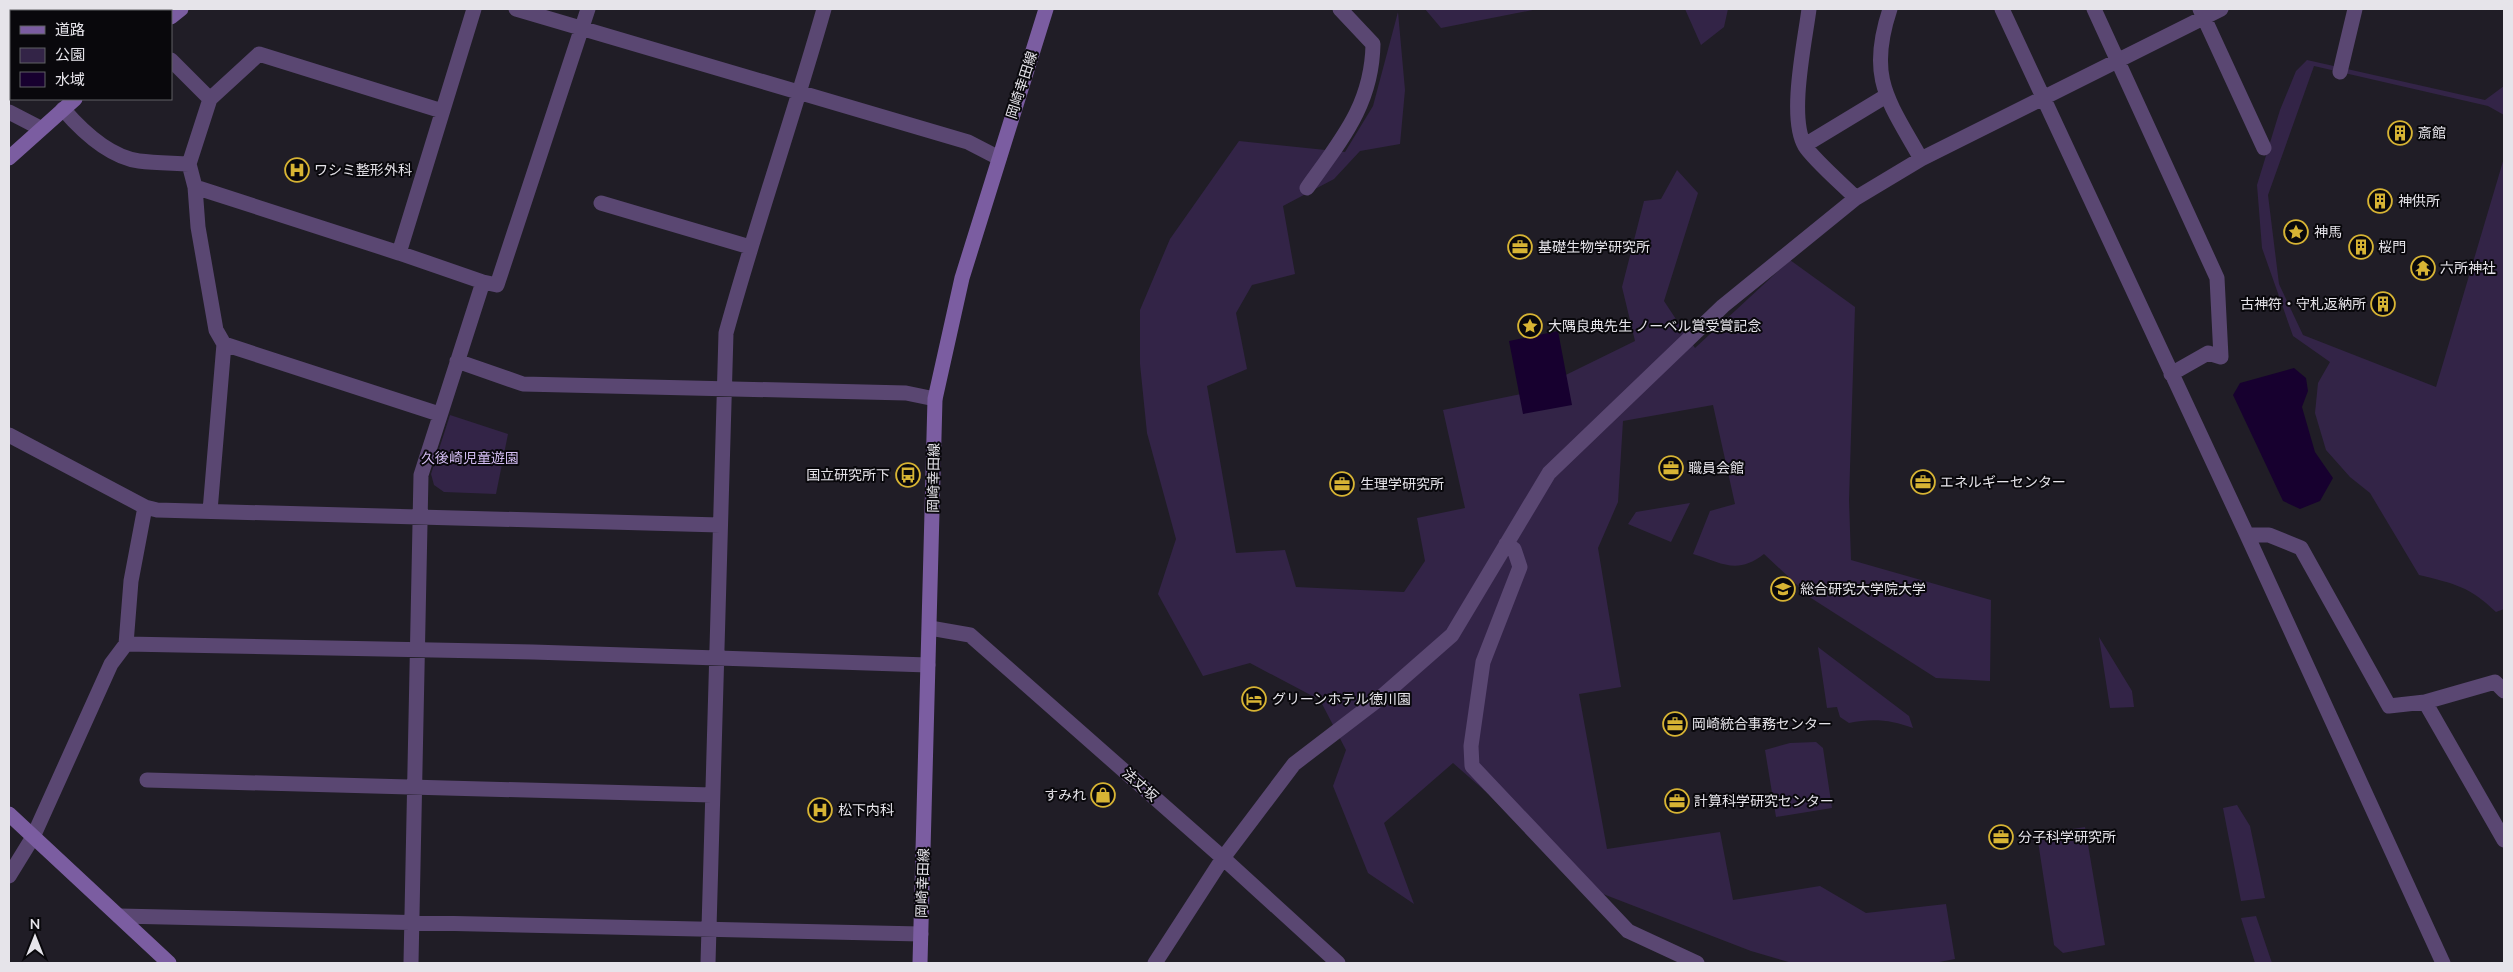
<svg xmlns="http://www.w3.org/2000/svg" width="2513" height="972" viewBox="0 0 2513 972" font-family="'Nunito Sans','Noto Sans JP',sans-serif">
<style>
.green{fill:#332447}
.water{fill:#17002f}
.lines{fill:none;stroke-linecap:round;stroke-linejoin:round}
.street{stroke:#5a4772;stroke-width:15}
.secondary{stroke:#7b5da1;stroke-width:15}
.labels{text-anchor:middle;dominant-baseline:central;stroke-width:4;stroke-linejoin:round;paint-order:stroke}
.street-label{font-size:14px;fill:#e6e4ea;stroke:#09080c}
.poi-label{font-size:14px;fill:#e6e4ea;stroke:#09080c;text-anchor:start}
.park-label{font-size:14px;fill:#d3bdf2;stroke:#09080c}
</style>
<rect width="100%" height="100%" fill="#201d26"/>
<path class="green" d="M1425 9H1538L1441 28Z
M1685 9H1728L1724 27 1701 45Z
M1398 12 1405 90 1400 144 1360 151 1334 179 1283 206 1295 274 1252 285 1236 313 1247 369 1207 386 1236 553 1285 550 1296 587 1404 592 1425 561 1417 518 1465 508 1443 410 1531 392 1635 341 1622 287 1644 201 1661 199 1677 170 1698 193 1664 301 1695 348 1790 260 1855 307 1849 500 1851 560 1991 600 1990 681 1936 678 1811 598 1764 554C1737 575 1722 563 1693 554L1710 511 1735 504 1713 405 1623 421 1618 502 1598 548 1621 687 1579 694 1607 849 1720 832 1733 900 1820 886 1866 913 1946 904 1955 959 1934 963H1792L1751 951 1603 894 1453 763 1384 823 1414 904 1368 873 1333 786 1346 750 1320 700 1250 663 1203 676 1158 594 1176 539 1147 433 1140 364V310L1170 239 1239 141 1345 152 1373 106Z
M2307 60 2485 100 2504 86V115L2488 106 2314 66 2268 195 2279 284 2303 335 2436 387 2504 158V609L2496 612C2469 586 2455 584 2419 575L2370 493 2350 477 2326 450 2315 413 2318 383 2330 362 2293 336 2262 248 2257 185 2280 110 2296 71Z
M450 415 508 434 496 494 444 492 434 485 431 474Z
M1690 503 1671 542 1628 524 1636 512Z
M2099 637 2132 691 2134 707 2110 708Z
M1818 647 1909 716 1913 728C1891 720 1873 718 1849 723L1840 717 1837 707 1827 708Z
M1816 742 1823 748 1832 808 1776 817 1765 750 1790 743Z
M2237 805 2250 826 2265 898 2241 901 2223 808Z
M2085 827 2105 945 2063 953 2054 945 2037 835Z
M2256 916 2272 963H2255L2241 918Z"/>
<path class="water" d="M1558 331 1572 405 1523 414 1509 341Z
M2294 368 2306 378 2308 391 2302 407 2315 452 2333 478 2320 501 2300 509 2283 501 2233 395 2240 383Z"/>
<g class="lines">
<path class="street" d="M516 9 968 142 999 158
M1809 9C1805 41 1788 118 1805 146 1813 159 1843 185 1856 198
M1890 9C1867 78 1888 100 1921 159
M2002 9 2247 535 2443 963
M2094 9 2217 278 2221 357 2208 353 2171 374
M2200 9 2264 148
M171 60 210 99 189 164 195 187 399 253 474 9
M2340 72 2355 9
M210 99 259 54 442 111
M63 109C82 131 110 157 139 161 155 163 172 163 189 164
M9 112 40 128
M1805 145 1886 96
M195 187 198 227 216 330 224 344 439 414
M1307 188C1341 140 1372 105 1373 44L1340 9
M601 203 750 247
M399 253 483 282
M457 361 523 384 906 393 935 399
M9 435 145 507 157 510 720 525
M210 511 224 344
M2247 535H2269L2301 548 2389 706 2425 702 2495 682 2504 691
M1506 544 1514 549 1520 567 1483 662 1471 746 1472 766 1628 931 1697 963
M930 628 970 635 1223 858 1338 963
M126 644 533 652 928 665
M2425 702 2504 840
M147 780 712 795
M9 876 33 837 111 664 126 644 131 581 145 507
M119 916 921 934
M411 963 421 475 483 282 497 285 588 9
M708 963 726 333C756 224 793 118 824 9
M1155 963 1223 858 1294 764 1379 699 1452 635 1549 473 1723 306 1856 198 1921 159 2221 9"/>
<path class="secondary" d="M171 17 181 9
M9 158 75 99
M9 814 169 963
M920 963 935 399 962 278 1046 9"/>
</g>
<defs>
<g id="building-ring" transform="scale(1.25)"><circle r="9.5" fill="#09080c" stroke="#d7b434" stroke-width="1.5"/><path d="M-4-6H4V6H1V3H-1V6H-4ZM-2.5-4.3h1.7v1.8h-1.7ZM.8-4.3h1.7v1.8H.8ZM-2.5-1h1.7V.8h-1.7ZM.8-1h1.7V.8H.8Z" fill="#d7b434"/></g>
<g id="hospital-ring" transform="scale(1.25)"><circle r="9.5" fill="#09080c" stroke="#d7b434" stroke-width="1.5"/><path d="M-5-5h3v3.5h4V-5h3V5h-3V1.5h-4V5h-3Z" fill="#d7b434"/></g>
<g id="sight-ring" transform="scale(1.25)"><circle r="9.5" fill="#09080c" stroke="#d7b434" stroke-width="1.5"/><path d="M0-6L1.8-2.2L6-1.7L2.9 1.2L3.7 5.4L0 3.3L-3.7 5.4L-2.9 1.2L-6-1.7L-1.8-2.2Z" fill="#d7b434"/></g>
<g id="office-ring" transform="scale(1.25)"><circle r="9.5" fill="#09080c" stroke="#d7b434" stroke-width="1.5"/><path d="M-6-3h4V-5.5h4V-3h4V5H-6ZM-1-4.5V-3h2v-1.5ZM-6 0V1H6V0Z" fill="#d7b434"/></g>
<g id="temple-ring" transform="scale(1.25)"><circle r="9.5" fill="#09080c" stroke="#d7b434" stroke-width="1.5"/><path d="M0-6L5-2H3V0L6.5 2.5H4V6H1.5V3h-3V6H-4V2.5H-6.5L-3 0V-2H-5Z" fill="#d7b434"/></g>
<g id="bus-ring" transform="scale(1.25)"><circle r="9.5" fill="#09080c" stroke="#d7b434" stroke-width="1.5"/><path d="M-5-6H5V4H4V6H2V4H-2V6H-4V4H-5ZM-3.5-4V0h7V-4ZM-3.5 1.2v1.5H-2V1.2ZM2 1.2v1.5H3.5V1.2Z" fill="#d7b434"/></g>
<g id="university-ring" transform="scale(1.25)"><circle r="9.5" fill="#09080c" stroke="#d7b434" stroke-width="1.5"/><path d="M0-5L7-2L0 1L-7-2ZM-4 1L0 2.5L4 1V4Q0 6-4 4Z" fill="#d7b434"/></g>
<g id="hotel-ring" transform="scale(1.25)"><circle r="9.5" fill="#09080c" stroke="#d7b434" stroke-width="1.5"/><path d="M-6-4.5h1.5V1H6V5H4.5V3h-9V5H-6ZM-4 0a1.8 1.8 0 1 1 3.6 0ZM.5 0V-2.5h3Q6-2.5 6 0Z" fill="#d7b434"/></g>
<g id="shop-ring" transform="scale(1.25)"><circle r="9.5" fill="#09080c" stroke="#d7b434" stroke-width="1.5"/><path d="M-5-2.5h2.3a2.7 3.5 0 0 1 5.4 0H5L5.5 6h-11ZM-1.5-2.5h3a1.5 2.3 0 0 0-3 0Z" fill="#d7b434"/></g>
</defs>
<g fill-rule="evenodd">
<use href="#building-ring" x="2400" y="133"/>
<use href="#hospital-ring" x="297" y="170"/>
<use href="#building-ring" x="2380" y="201"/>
<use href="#sight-ring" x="2296" y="232"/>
<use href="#office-ring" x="1520" y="247"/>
<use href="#building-ring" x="2361" y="247"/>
<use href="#temple-ring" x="2423" y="268"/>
<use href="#building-ring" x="2383" y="304"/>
<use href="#sight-ring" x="1530" y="326"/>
<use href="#office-ring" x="1671" y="468"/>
<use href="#bus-ring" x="908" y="475"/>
<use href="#office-ring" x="1923" y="482"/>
<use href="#office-ring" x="1342" y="484"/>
<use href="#university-ring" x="1783" y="589"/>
<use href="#hotel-ring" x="1254" y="699"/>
<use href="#office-ring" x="1675" y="724"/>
<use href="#shop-ring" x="1103" y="795"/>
<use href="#office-ring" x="1677" y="801"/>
<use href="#hospital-ring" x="820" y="810"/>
<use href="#office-ring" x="2001" y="837"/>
</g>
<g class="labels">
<g class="street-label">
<text transform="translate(1022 85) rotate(-72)">岡崎幸田線</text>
<text transform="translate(934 478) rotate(-89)">岡崎幸田線</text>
<text transform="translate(1140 785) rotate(41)">法丈坂</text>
<text transform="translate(923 883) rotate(-88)">岡崎幸田線</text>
</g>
<g class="poi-label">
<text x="2418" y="133">斎館</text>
<text x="314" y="170">ワシミ整形外科</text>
<text x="2398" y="201">神供所</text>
<text x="2314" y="232">神馬</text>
<text x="1538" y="247">基礎生物学研究所</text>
<text x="2378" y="247">桜門</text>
<text x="2440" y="268">六所神社</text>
<text x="2366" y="304" text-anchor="end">古神符・守札返納所</text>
<text x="1548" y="326">大隅良典先生 ノーベル賞受賞記念</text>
<text x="1688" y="468">職員会館</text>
<text x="890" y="475" text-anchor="end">国立研究所下</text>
<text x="1940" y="482">エネルギーセンター</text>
<text x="1360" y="484">生理学研究所</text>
<text x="1800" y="589">総合研究大学院大学</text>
<text x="1272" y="699">グリーンホテル徳川園</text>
<text x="1692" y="724">岡崎統合事務センター</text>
<text x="1086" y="795" text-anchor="end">すみれ</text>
<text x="1694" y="801">計算科学研究センター</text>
<text x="838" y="810">松下内科</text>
<text x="2018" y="837">分子科学研究所</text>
</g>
<g class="park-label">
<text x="470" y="458">久後崎児童遊園</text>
</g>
</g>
<rect width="2513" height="972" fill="none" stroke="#e6e4ea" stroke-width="20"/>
<rect x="10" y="10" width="162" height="90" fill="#09080c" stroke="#616065"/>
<rect x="20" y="26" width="25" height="8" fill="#7b5da1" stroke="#616065"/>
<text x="55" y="35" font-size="15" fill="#e6e4ea">道路</text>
<rect x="20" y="48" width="25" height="15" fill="#332447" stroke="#616065"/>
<text x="55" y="60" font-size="15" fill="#e6e4ea">公園</text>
<rect x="20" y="72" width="25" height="15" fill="#17002f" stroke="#616065"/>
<text x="55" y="85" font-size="15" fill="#e6e4ea">水域</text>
<g transform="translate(35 937)" stroke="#09080c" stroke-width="4" paint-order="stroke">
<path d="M0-4L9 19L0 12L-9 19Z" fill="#e6e4ea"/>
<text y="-8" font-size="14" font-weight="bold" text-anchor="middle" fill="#e6e4ea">N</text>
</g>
</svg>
